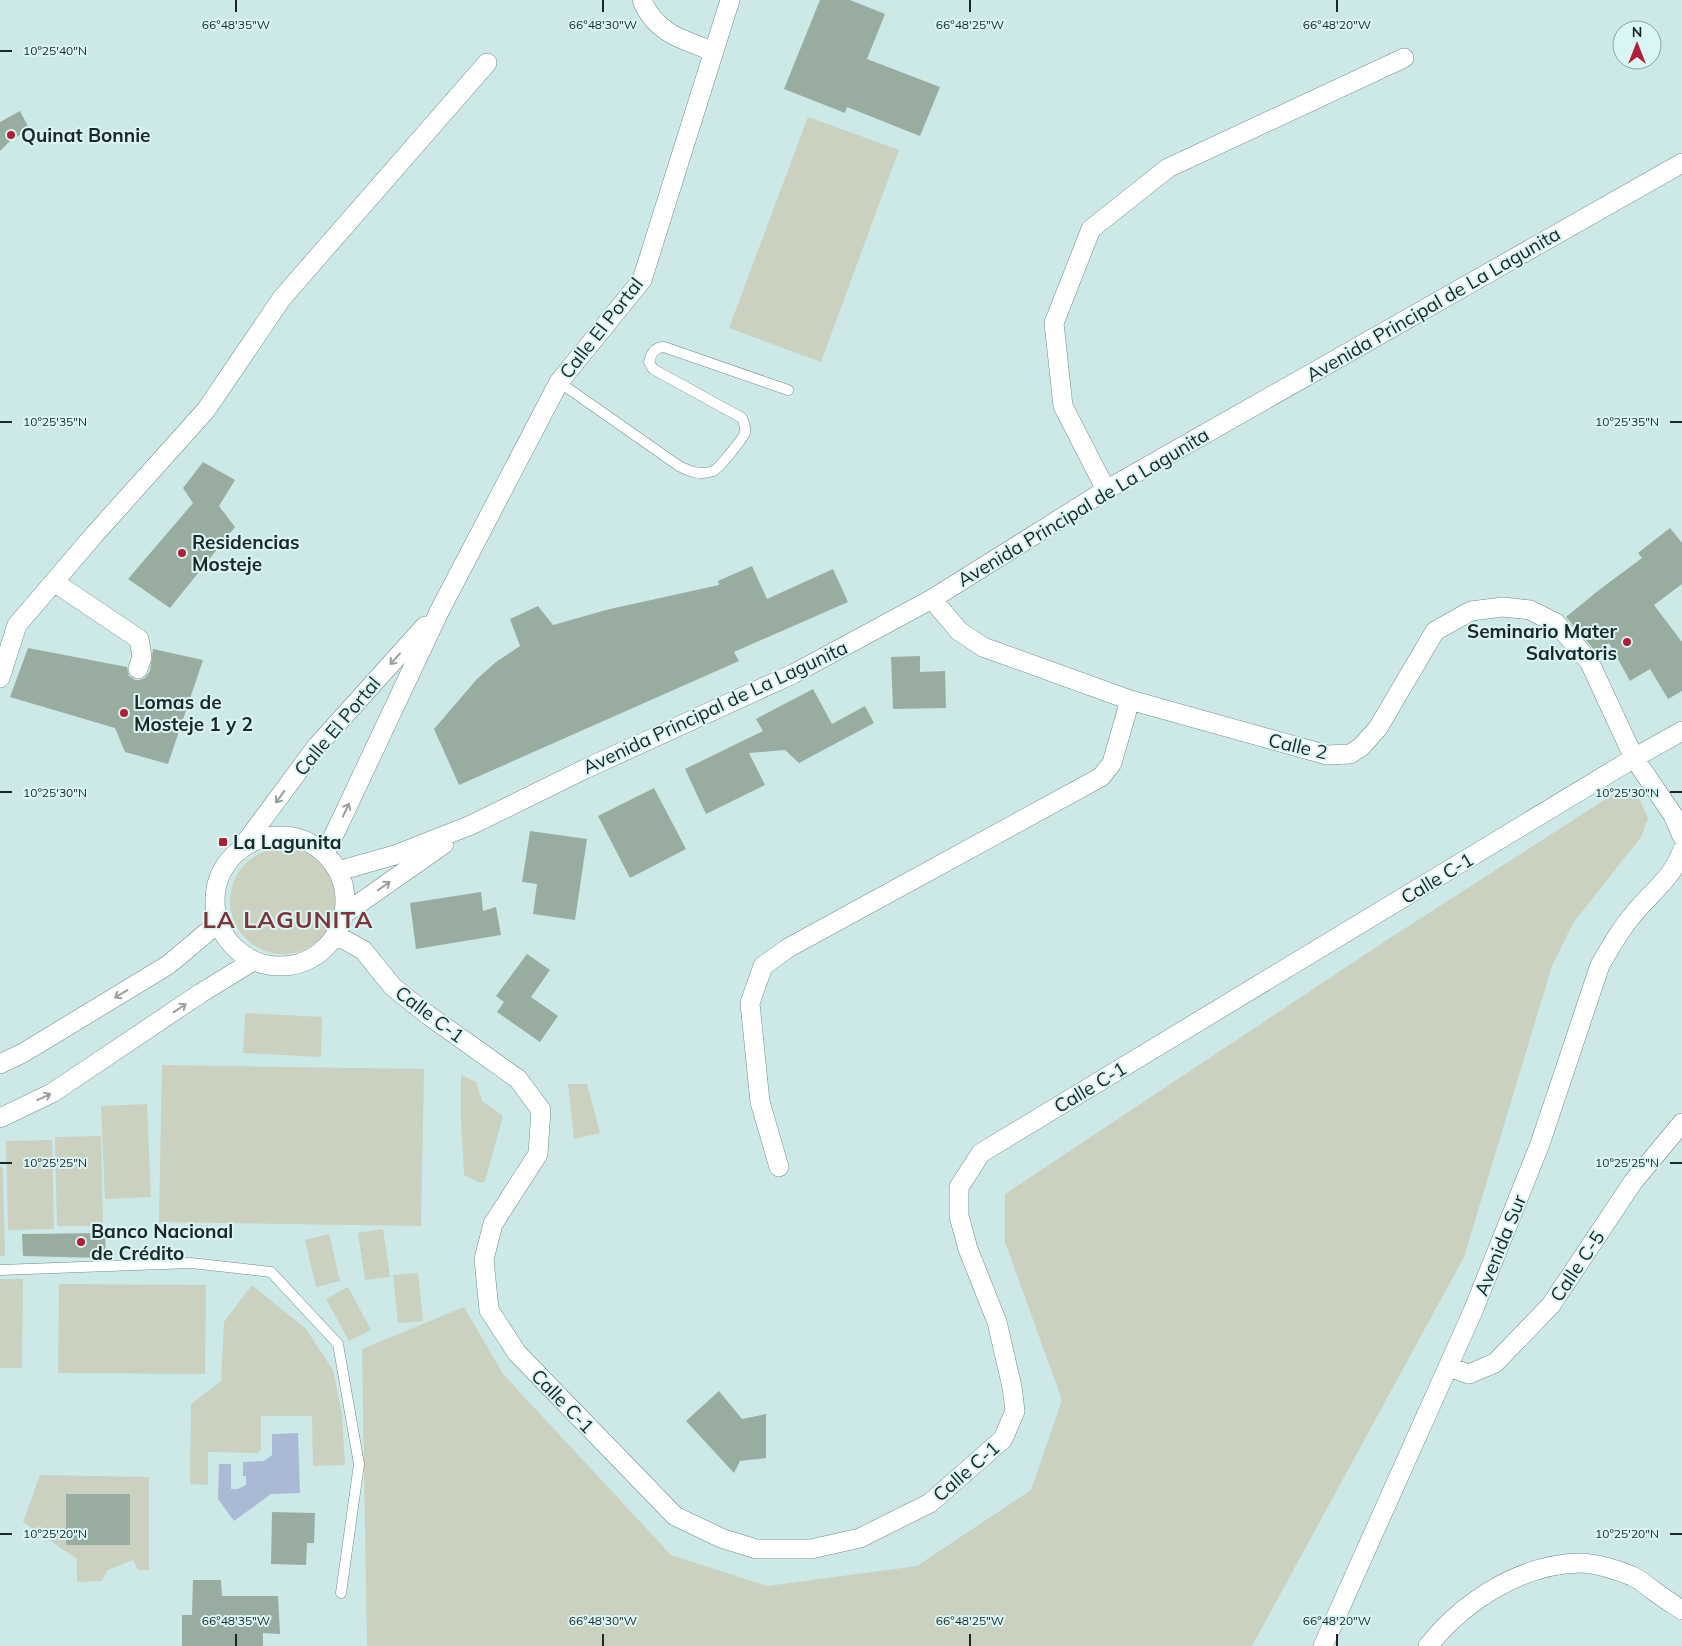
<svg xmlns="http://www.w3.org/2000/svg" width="1682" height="1646" viewBox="0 0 1682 1646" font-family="Mulish,sans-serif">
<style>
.green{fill:#cad1be}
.water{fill:#abbad4}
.building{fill:#98ada0}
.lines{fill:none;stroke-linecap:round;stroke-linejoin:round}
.service-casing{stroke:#728c8b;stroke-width:11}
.minor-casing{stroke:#728c8b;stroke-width:20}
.service{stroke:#fff;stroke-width:10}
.minor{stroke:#fff;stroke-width:19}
.oneway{stroke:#999e9e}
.ticks{fill:none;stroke:#1c2727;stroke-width:2}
.poi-dot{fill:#b11e35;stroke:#d9f6f5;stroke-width:2}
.labels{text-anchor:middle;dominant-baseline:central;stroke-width:4;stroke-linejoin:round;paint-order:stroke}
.poi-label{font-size:19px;font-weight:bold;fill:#1c2727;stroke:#d9f6f5;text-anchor:start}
.street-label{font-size:19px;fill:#1c2727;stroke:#d9f6f5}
.district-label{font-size:24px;font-weight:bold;letter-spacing:1px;fill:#7c3438;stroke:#d9f6f5}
.ticks-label{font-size:12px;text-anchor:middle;fill:#1c2727;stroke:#d9f6f5;stroke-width:4;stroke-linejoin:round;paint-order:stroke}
</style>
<rect width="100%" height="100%" fill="#cce9e7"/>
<path class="green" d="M808 117 899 150 821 362 729 328Z
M1623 788 1640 800 1648 819 1641 837 1573 923 1552 966 1464 1257 1252 1646H367L362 1349 464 1307 503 1374 671 1555 767 1586 917 1566 1031 1490 1062 1400 1005 1242V1194L1387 940Z
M230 901a53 53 0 1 1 106 0a53 53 0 1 1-106 0Z
M245 1013 322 1017 321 1057 243 1053Z
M162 1065 424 1069 421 1226 159 1222Z
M461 1075 476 1082 482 1101 503 1116 485 1181 481 1183 464 1175 461 1120Z
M568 1084H587L600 1133 574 1139Z
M147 1104 151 1197 105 1199 101 1106Z
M101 1136 103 1226H57L55 1137Z
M52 1140 54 1229 8 1230 6 1141Z
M0 1167H3L5 1256H0Z
M383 1229 390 1277 365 1280 358 1233Z
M329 1234 340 1281 316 1287 305 1240Z
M418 1273 423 1321 398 1323 393 1275Z
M0 1279H23L22 1368H0Z
M59 1284 206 1285 205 1374 58 1373Z
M252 1285 306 1329 333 1370 342 1414 345 1465 313 1466 312 1416H261V1450L258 1453 208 1452V1485L190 1484 191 1404 221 1381 224 1322Z
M348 1287 371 1330 349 1341 326 1299Z
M40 1475 149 1477V1570H138L133 1560 108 1570 101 1581 77 1582V1559L23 1522Z"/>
<path class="water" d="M298 1433 300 1493 271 1494 234 1521 218 1499 219 1464H231V1489H238L246 1485V1476H243V1462L264 1461 272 1455V1434Z"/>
<path class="building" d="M820 0H850L885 14 867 59 940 87 920 136 847 107 845 113 784 89Z
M20 111 30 130 12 139 0 151V122Z
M203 462 235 480 219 506 235 527 170 608 128 579 193 503 183 488Z
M1670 528 1682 543V584L1654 605 1682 642V691L1668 699 1650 669 1630 681 1609 643 1597 653 1566 617 1599 590 1642 558 1638 553Z
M752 566 767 599 833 569 848 602 734 652 739 661 459 785 434 729 477 679 496 662 520 646 510 619 538 606 553 625 610 609 719 585 718 581Z
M28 648 127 667 129 676 135 680H140L145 678 150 671 153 649 203 660 168 764 125 752 115 728 10 697Z
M920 656V672L945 671 946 708 893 709 891 657Z
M813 689 832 724 865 706 874 723 799 763 785 750 749 753 765 785 706 814 685 769 763 731 756 719Z
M654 788 686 849 630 878 598 816Z
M530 831 587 839 575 920 533 914 537 884 522 882Z
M481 892 483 911 496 907 501 935 416 949 410 903Z
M527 954 550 970 531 997 558 1016 540 1042 497 1012 504 1002 496 996Z
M105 1233 106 1258 23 1256 22 1234Z
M719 1391 742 1419 766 1414V1458L740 1461 734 1473 686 1421Z
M66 1494H130V1545H66Z
M272 1512 315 1513 314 1543H307L306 1565 271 1564Z
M193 1580H221L222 1596H278L280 1634 263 1633V1646H182V1615H192Z"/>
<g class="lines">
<g class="service-casing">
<path id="service" d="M559 382 679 466C689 471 701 476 713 471 718 470 743 438 745 433 746 427 744 423 742 418L653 369 649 362C651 353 655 347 664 347L788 390
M0 1270 191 1263 271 1272 338 1344 359 1464 341 1593"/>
</g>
<g class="minor-casing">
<path id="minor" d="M642 0C655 33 683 40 713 51
M1106 490 1063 406 1054 323 1091 229 1168 168 1404 58
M54 582 139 639 142 657 138 669
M0 678 17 625 94 535 206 410 282 298 487 63
M1682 731 1634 758 1673 815 1682 836
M215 901a65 65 0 1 1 130 0a65 65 0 1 1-130 0Z
M242 847 317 746 425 626
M325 854 440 610 559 382 642 280 730 0
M338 871 395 855 471 825 585 769 793 674 932 599 1106 490 1682 163
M344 914 444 844
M336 935 363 950 393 987 428 1015 518 1079 541 1110 538 1154 493 1224 484 1259 489 1310 517 1353 675 1516 721 1538 756 1549H811L860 1538 930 1503 1003 1439 1015 1411 1012 1387 997 1322 968 1249 959 1216V1187L981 1153 1634 758 1589 661 1556 623 1530 610 1503 607 1471 611 1435 631 1378 728 1361 747 1350 754 1327 755 1130 700 983 647 959 631 932 599
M0 1064 23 1053 168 965 217 924
M0 1118 52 1093 201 993 253 961
M779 1167 760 1102 750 1003 763 966 788 948 1101 777 1112 763 1130 700
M1448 1367 1469 1374 1495 1363 1551 1305 1633 1182 1682 1123
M1323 1646 1473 1311 1540 1144 1600 965C1610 948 1619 931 1632 916 1650 893 1672 879 1682 851
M1428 1646C1464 1601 1521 1564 1580 1563 1595 1563 1618 1570 1632 1576 1640 1579 1647 1586 1654 1591 1663 1598 1673 1604 1682 1610"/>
</g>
<use href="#service" class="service"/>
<use href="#minor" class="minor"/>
</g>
<defs><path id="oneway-shaft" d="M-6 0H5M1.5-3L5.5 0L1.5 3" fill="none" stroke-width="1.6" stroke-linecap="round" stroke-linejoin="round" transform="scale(1.25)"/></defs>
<g class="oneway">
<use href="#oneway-shaft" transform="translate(395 659) rotate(132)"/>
<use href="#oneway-shaft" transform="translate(280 797) rotate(126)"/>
<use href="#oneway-shaft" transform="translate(346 810) rotate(-65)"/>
<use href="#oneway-shaft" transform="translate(384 886) rotate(-35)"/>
<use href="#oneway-shaft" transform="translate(121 994) rotate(149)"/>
<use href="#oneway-shaft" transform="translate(180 1008) rotate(-34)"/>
<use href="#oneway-shaft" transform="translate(44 1097) rotate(-25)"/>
</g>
<path class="ticks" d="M236 0V12M603 0V12M970 0V12M1337 0V12M0 51H12M0 422H12M1670 422H1682M0 792H12M1670 792H1682M0 1163H12M1670 1163H1682M0 1534H12M1670 1534H1682M236 1634V1646M603 1634V1646M970 1634V1646M1337 1634V1646"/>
<g class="poi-dot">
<circle cx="11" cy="135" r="5"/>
<circle cx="182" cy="553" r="5"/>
<circle cx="1627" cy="642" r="5"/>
<circle cx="124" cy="713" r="5"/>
<rect x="218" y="837" width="10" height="10" rx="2.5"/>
<circle cx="81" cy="1242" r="5"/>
</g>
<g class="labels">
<g class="poi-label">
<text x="21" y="135">Quinat Bonnie</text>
<text x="192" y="542">Residencias<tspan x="192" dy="22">Mosteje</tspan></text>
<text x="1617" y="631" text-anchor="end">Seminario Mater<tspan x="1617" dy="22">Salvatoris</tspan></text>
<text x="134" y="702">Lomas de<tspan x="134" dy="22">Mosteje 1 y 2</tspan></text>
<text x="233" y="842">La Lagunita</text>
<text x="91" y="1231">Banco Nacional<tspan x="91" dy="22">de Crédito</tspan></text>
</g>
<g class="street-label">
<text transform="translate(1433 304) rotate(-30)">Avenida Principal de La Lagunita</text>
<text transform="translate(601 328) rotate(-52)">Calle El Portal</text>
<text transform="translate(1083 507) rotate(-31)">Avenida Principal de La Lagunita</text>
<text transform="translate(715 707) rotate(-25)">Avenida Principal de La Lagunita</text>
<text transform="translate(337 726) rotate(-50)">Calle El Portal</text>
<text transform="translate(1298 746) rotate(13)">Calle 2</text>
<text transform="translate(1437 878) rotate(-31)">Calle C-1</text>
<text transform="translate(430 1014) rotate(37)">Calle C-1</text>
<text transform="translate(1090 1087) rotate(-31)">Calle C-1</text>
<text transform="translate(1500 1245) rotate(-68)">Avenida Sur</text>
<text transform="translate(1577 1266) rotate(-56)">Calle C-5</text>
<text transform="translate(563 1401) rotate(46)">Calle C-1</text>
<text transform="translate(966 1471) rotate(-41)">Calle C-1</text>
</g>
<g class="district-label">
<text x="288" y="919">LA LAGUNITA</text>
</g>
</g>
<g class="ticks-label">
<text x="236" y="29">66°48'35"W</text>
<text x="603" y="29">66°48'30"W</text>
<text x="970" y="29">66°48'25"W</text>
<text x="1337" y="29">66°48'20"W</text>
<text x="55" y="55">10°25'40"N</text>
<text x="55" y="426">10°25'35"N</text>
<text x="1627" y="426">10°25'35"N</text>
<text x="55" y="797">10°25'30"N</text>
<text x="1627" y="797">10°25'30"N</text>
<text x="55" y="1167">10°25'25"N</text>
<text x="1627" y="1167">10°25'25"N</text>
<text x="55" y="1538">10°25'20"N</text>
<text x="1627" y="1538">10°25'20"N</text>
<text x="236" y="1625">66°48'35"W</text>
<text x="603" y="1625">66°48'30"W</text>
<text x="970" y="1625">66°48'25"W</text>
<text x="1337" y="1625">66°48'20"W</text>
</g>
<g transform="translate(1637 45)"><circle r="24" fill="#d9f6f5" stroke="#8da3a3"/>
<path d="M0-4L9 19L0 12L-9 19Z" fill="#b11e35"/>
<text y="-8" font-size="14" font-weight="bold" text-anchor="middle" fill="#1c2727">N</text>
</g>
</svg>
